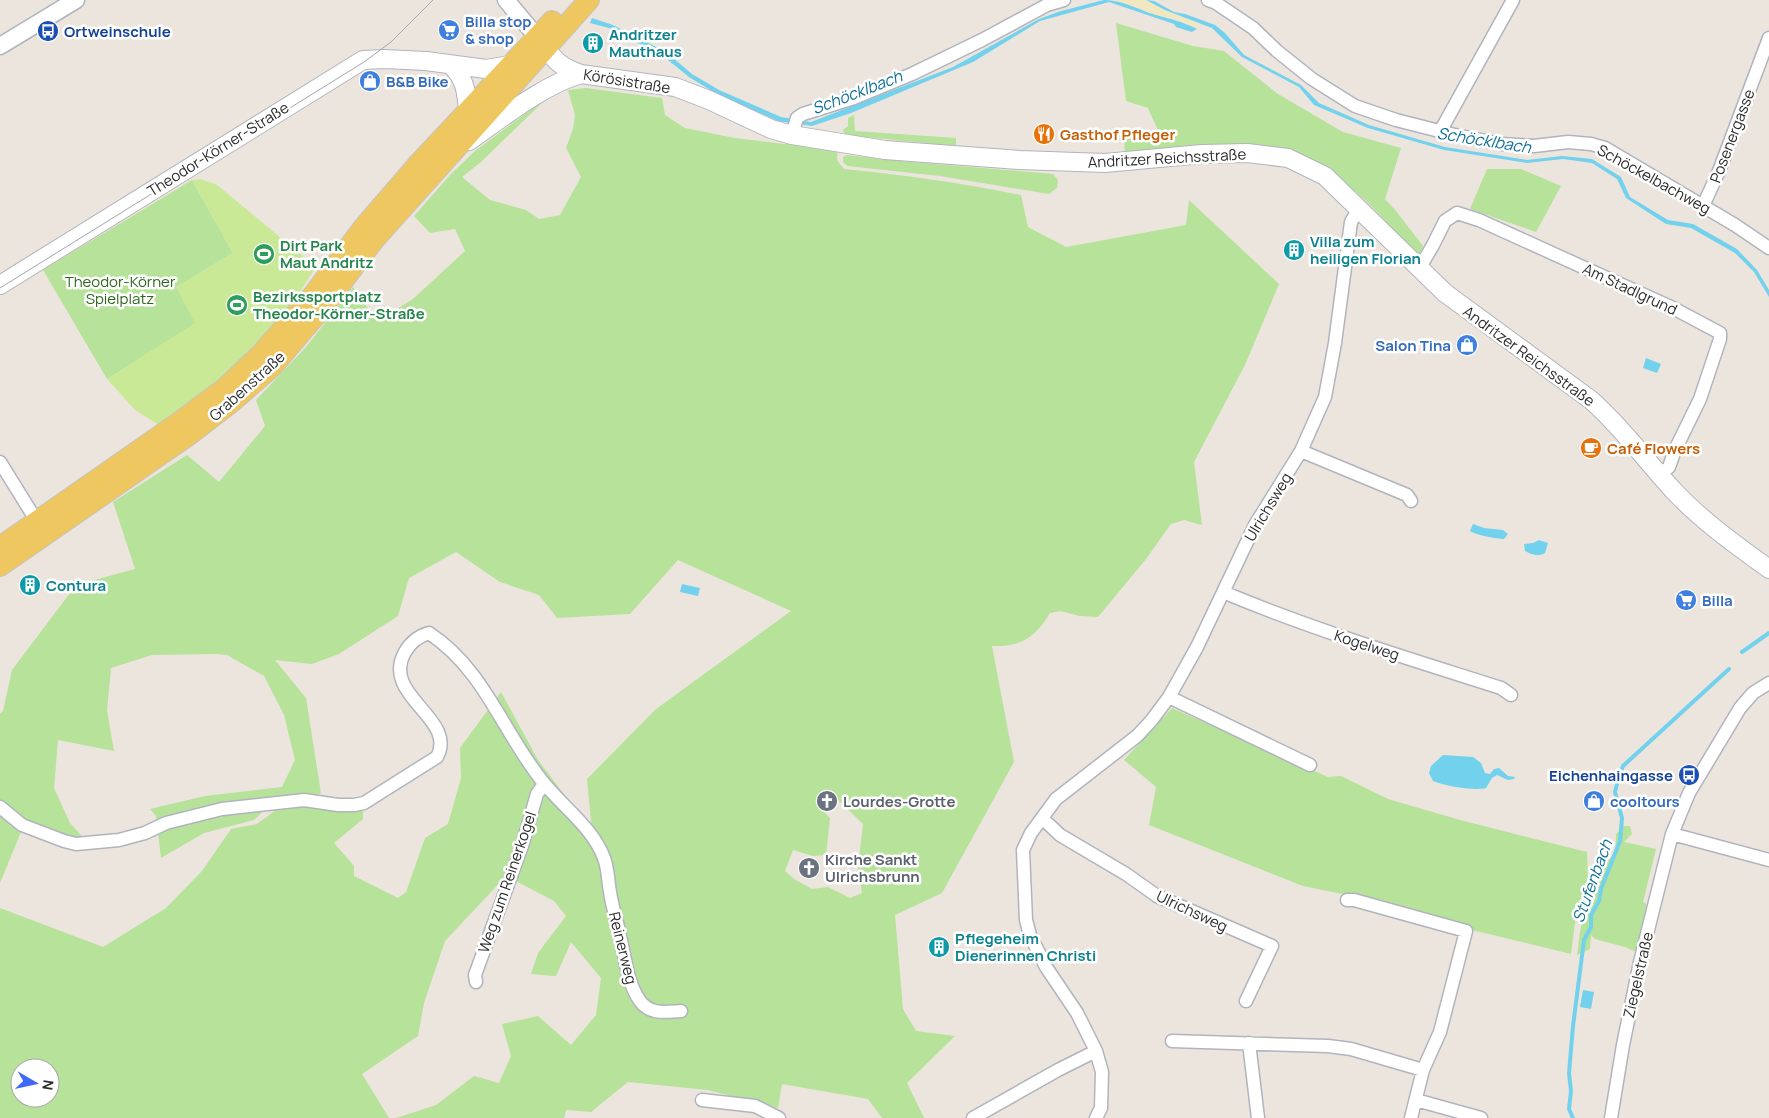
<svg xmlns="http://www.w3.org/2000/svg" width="1769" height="1118" viewBox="0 0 1769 1118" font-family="Manrope,sans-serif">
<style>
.green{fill:#b6e29a;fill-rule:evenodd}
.sand{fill:#f1e7c1}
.pitch{fill:#cae996}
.water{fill:#72d1ed}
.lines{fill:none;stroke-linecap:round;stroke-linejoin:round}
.stream{stroke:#72d1ed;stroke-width:4}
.minor-casing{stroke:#b1b4be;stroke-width:15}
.tertiary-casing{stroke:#b1b4be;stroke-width:19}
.secondary-casing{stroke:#b1b4be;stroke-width:20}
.primary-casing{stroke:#c4c4c4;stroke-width:22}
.minor{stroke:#fff;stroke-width:12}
.tertiary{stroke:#fff;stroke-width:16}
.secondary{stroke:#fff;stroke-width:18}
.primary{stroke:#efc760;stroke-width:20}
.tram{stroke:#a0a4b5;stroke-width:1}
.labels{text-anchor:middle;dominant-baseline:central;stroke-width:5;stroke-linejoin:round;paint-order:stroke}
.shop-label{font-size:15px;font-weight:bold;fill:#366cbe;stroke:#fff;text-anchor:start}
.transit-label{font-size:15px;font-weight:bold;fill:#164399;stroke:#fff;text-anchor:start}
.culture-label{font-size:15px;font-weight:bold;fill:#0d838f;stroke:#fff;text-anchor:start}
.street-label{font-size:15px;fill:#2b2b2b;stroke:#fff}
.food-label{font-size:15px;font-weight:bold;fill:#c56008;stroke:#fff;text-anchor:start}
.leisure-label{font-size:15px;font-weight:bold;fill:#27864d;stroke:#fff;text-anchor:start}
.park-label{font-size:15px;fill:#2e671b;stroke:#fff}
.worship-label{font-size:15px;font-weight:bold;fill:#5b616d;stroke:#fff;text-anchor:start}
.water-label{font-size:16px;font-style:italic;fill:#0f709a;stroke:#fff}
</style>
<rect width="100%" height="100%" fill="#ece5dd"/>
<path class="green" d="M1116 23 1193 46 1224 51 1278 94 1343 132 1401 148 1385 199 1396 211 1423 246 1418 257C1387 222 1355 184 1313 161L1125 157 1124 139 1160 135 1148 108 1126 101Z
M586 88 662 98 665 115 685 128 735 138 784 144 838 143 837 160 844 169C903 175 962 183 1021 195L1028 227 1066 247 1186 225 1189 200 1279 284 1245 365 1194 462 1202 525 1184 520 1171 524 1146 559 1098 617 1080 616 1060 611 1050 613C1035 638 1021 647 992 646L1014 762 942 893 895 915 903 1009 916 1031 955 1036 907 1083 924 1118H882L868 1099 782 1084 778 1108 708 1090 628 1082 591 1112 566 1110 564 1118H396L436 1105 474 1076 499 1083 511 1056 502 1024 538 1016 571 1045 596 1015 601 978 571 942 556 976 531 974 538 953 566 916 554 901 506 876 445 941 424 1003 418 1036 362 1074 389 1118H0V908L103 947 166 908 202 871 231 829 257 824 276 810 301 801 271 804 254 820 204 833 161 858 156 816 150 809 205 796 282 787 295 760 284 715 264 676 227 655 217 654 152 655 111 668 107 710 114 751 58 740 54 788 70 823 86 841 23 827 0 883V714L3 711 12 670 76 585 135 569 113 502 187 455 219 482 265 426 256 400 306 347 353 287 377 321 413 299 465 251 455 229 430 233 414 216 450 175 475 151 548 97 481 162 462 177 490 200 526 210 539 219 560 215 581 177 566 148 573 129 575 115 568 90ZM456 552 500 582 539 595 557 618 630 614 678 560 791 611 656 709 587 779 592 831 538 760 501 692 460 748 461 778 448 824 425 838 406 892 398 898 354 876V866L334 843 363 819V806L305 800 321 793 306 698 275 660 312 664 339 654 398 616 409 578ZM830 797 838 800 863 824 858 868 862 893 850 898 828 887 812 889 794 879 785 871 793 850 813 856 826 855 830 818 822 810 825 799ZM593 833 609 852 608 880ZM20 1068H50V1098H20Z
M854 115 855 131 956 138V146L845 135 843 130 848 126V118Z
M847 155 900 161 1053 174 1058 180 1057 188 1049 194 940 176 847 166 843 162V157Z
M1487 169H1521L1561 186 1536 232 1470 209Z
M192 180 233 253 176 287 198 322 107 379 43 270Z
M1172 708 1328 777 1341 776 1388 799 1460 820 1587 852 1588 883 1576 915 1571 954 1472 930 1352 896 1303 886 1149 825 1156 787 1124 760Z
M1624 826H1630L1632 834 1624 842 1656 849 1643 902 1647 904 1636 952 1625 947 1595 939 1591 935 1590 949 1577 955C1579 943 1579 929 1584 918 1586 912 1590 909 1592 904L1590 901 1592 894 1596 893 1599 889 1597 885 1606 862C1616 856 1616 845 1616 834Z"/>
<path class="sand" d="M1114 0H1147L1165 10 1199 24 1197 29 1177 19 1154 15 1142 9Z"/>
<path class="pitch" d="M200 179 216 184 316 267 286 313 232 371 159 425 135 410 107 379 195 323 176 287 233 253 192 180Z"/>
<path class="water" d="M1104 0C1124 0 1138 10 1156 15 1171 19 1183 22 1197 29L1192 32 1176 27 1174 24 1109 2 1040 21 973 62 851 113 812 126 778 121 717 94 689 77 663 56 609 28 590 23 592 18 613 25 666 52 692 74 719 90 781 117 811 122 953 67 1039 19 1061 11Z
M1146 0 1154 1 1174 12 1185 14 1215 25 1225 33 1244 55 1301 85 1319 103 1369 125 1445 147 1527 160 1562 156 1592 159 1621 177 1630 197 1668 220 1693 224 1737 249 1757 270 1769 290V297L1754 272 1735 253 1691 228 1666 224 1626 198 1617 179 1592 163 1563 159 1527 163 1444 150 1368 128 1314 105 1299 87 1242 57 1212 28 1165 10Z
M1646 358 1661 364 1657 373 1643 368Z
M1473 524 1484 528 1503 530 1508 534 1504 539C1497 539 1476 535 1470 531Z
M1539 540 1548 543 1545 553C1537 557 1533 555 1525 551L1524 544 1533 543Z
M682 584 700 588 698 596 680 592Z
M1443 755 1473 757 1481 763 1485 773 1490 774 1494 769 1499 768 1508 776 1515 777 1514 779 1508 780 1497 775 1492 778 1486 788C1474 791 1445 786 1433 781L1429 773 1431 766Z
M1583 990 1594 992 1591 1009 1580 1007Z"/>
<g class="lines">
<path class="stream" d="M1742 652 1769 633
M1573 1118 1569 1109 1571 1091 1569 1073 1573 1026 1584 940 1591 927V915L1599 901 1601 889 1620 841 1622 818 1615 792 1619 776 1623 766 1729 669"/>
<g class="minor-casing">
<path id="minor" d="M1208 0 1216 3 1253 28 1277 51 1312 79 1355 106 1396 120 1455 135 1502 144 1534 146 1568 142 1591 144 1605 148 1735 225 1769 248
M1441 130 1513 0
M792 135 797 118 803 114 854 98 912 74 982 40 1047 5 1064 0
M1703 206 1719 171 1769 38
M1419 269 1433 245 1445 221 1457 213 1479 220 1673 308 1720 333V339L1700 399 1675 450 1669 467 1659 475
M1301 451 1407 495 1411 501
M0 462 31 512
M1223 592C1314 630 1407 658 1501 688L1511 695
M1169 697 1310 765
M0 807 22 825 64 841 76 844 119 840 145 833 166 823 222 809 304 800 338 805H354L364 803 437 757C458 718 380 696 405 652 410 643 419 636 429 633 485 670 503 733 543 782 563 807 593 828 604 858 608 868 608 881 610 892 612 906 617 921 620 936 625 956 627 983 640 1001 650 1015 665 1012 681 1011
M1042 818 1060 835 1126 874 1157 896 1272 946 1246 1001
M1672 834 1769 860
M1347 900H1354L1466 931 1440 1032 1423 1070 1411 1118
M476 982 475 975 522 846 537 794 544 784
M1172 1041 1328 1046 1351 1049 1423 1070
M1249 1043 1258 1118
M702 1100 755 1106 779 1118
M1416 1100 1481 1118
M973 1118 1058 1070 1096 1051
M1096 1118 1101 1108 1102 1072 1096 1051 1077 1013 1046 967 1030 935 1026 920 1023 850 1031 833 1056 799 1137 736 1151 721 1169 697 1197 647 1255 525 1301 451 1325 397 1335 343 1351 222 1358 210
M1611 1118 1623 1045 1640 962 1672 834 1689 793 1740 708 1753 693 1769 683"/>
</g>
<g class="tertiary-casing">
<path id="tertiary" d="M506 0 537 37
M0 46 76 0"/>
</g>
<g class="secondary-casing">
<path id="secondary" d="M537 37C553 57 556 66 581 74L675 87 709 100 771 129 792 135 885 150 1020 160 1105 163 1202 154 1247 153 1288 158 1325 176 1445 293 1591 400C1622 427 1646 461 1674 491 1702 521 1736 545 1769 569
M450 64C465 79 466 89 468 109
M469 141C502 118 543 85 581 74
M0 285 363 60 384 59 426 61 486 69 510 65"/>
</g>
<g class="primary-casing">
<path id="primary" d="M0 547 178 423 225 388 260 355 313 295 363 228 419 163 552 21
M0 566 189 435 233 401 273 366 324 306 374 240 589 0"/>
</g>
<use href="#minor" class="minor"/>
<use href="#tertiary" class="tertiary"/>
<use href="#secondary" class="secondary"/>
<use href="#primary" class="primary"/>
<path class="tram" d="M0 288 364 62 391 42 433 0"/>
</g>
<defs>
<g id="supermarket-disc" transform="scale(1.125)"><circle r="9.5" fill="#3f7fe0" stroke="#fff"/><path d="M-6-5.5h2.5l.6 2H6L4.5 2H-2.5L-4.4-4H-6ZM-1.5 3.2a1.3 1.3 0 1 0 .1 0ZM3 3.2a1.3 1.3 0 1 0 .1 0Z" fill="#fff"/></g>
<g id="bus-disc" transform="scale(1.125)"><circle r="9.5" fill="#1a4fb4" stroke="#fff"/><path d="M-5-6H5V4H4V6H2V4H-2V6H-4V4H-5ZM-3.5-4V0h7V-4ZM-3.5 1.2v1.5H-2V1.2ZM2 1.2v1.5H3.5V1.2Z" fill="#fff"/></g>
<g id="building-disc" transform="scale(1.125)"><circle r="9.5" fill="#0f9aa8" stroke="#fff"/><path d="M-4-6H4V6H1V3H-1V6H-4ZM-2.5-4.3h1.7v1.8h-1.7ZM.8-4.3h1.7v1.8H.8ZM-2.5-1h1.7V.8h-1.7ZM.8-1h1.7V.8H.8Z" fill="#fff"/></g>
<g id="shop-disc" transform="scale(1.125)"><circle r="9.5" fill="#3f7fe0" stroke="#fff"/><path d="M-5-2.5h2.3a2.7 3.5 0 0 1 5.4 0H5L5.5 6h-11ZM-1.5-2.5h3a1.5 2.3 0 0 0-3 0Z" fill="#fff"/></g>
<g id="restaurant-disc" transform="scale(1.125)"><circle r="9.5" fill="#e8710a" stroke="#fff"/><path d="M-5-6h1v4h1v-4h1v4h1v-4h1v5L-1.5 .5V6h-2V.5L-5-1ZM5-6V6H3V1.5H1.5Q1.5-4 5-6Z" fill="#fff"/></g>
<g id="stadium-disc" transform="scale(1.125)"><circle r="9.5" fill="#2e9e5b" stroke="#fff"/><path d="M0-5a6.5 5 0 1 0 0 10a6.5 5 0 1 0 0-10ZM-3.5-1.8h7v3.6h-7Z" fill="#fff"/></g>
<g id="cafe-disc" transform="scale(1.125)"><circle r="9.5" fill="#e8710a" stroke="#fff"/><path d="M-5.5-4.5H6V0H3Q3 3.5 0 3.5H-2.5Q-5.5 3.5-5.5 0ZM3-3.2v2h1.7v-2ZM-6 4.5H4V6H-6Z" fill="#fff"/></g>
<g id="church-disc" transform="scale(1.125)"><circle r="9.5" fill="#6b7280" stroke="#fff"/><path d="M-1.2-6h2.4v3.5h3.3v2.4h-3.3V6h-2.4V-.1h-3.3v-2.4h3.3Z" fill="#fff"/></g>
</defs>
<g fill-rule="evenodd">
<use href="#supermarket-disc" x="449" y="30"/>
<use href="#bus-disc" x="48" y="31"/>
<use href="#building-disc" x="593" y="43"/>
<use href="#shop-disc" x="370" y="81"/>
<use href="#restaurant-disc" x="1044" y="134"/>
<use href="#building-disc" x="1294" y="250"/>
<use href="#stadium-disc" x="264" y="254"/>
<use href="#stadium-disc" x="237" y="305"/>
<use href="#shop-disc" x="1467" y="345"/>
<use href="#cafe-disc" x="1591" y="448"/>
<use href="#building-disc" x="30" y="585"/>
<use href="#supermarket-disc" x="1686" y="600"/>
<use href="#bus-disc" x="1689" y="775"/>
<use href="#church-disc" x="827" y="801"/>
<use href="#shop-disc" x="1594" y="801"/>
<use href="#church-disc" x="809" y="868"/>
<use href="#building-disc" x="939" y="947"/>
</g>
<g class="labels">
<g class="shop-label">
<text x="465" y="21">Billa stop<tspan x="465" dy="17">&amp; shop</tspan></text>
<text x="386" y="81">B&amp;B Bike</text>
<text x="1451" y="345" text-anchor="end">Salon Tina</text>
<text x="1702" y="600">Billa</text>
<text x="1610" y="801">cooltours</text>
</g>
<g class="transit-label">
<text x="64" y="31">Ortweinschule</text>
<text x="1673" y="775" text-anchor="end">Eichenhaingasse</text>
</g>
<g class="culture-label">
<text x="609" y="34">Andritzer<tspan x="609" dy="17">Mauthaus</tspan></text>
<text x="1310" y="241">Villa zum<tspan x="1310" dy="17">heiligen Florian</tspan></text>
<text x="46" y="585">Contura</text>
<text x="955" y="938">Pflegeheim<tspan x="955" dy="17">Dienerinnen Christi</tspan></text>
</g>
<g class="street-label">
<text transform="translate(627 81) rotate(9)">Körösistraße</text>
<text transform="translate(1732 136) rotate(-69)">Posenergasse</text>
<text transform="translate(218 149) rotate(-32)">Theodor-Körner-Straße</text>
<text transform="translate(1167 158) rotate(-3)">Andritzer Reichsstraße</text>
<text transform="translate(1654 179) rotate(29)">Schöckelbachweg</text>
<text transform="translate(1630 289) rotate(25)">Am Stadlgrund</text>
<text transform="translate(1529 356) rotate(36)">Andritzer Reichsstraße</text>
<text transform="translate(247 386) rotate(-42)">Grabenstraße</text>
<text transform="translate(1268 507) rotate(-59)">Ulrichsweg</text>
<text transform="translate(1367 645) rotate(18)">Kogelweg</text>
<text transform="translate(507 882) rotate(-71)">Weg zum Reinerkogel</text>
<text transform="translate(1192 911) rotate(25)">Ulrichsweg</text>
<text transform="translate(623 948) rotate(76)">Reinerweg</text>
<text transform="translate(1638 975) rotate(-77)">Ziegelstraße</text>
</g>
<g class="food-label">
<text x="1060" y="134">Gasthof Pfleger</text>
<text x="1607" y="448">Café Flowers</text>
</g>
<g class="leisure-label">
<text x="280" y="245">Dirt Park<tspan x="280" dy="17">Maut Andritz</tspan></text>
<text x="253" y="296">Bezirkssportplatz<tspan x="253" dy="17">Theodor-Körner-Straße</tspan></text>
</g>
<g class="park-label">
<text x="120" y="281">Theodor-Körner<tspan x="120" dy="17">Spielplatz</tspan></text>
</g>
<g class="worship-label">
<text x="843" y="801">Lourdes-Grotte</text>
<text x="825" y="859">Kirche Sankt<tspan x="825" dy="17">Ulrichsbrunn</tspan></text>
</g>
<g class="water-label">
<text transform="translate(857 92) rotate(-21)">Schöcklbach</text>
<text transform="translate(1484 140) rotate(9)">Schöcklbach</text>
<text transform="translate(1592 881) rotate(-70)">Stufenbach</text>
</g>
</g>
<g transform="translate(35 1083) rotate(99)"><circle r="24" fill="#ffffff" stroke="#aaaaaa"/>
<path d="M0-4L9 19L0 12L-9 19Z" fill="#3f69f7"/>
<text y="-8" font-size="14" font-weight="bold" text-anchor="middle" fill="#2b2b2b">N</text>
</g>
</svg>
